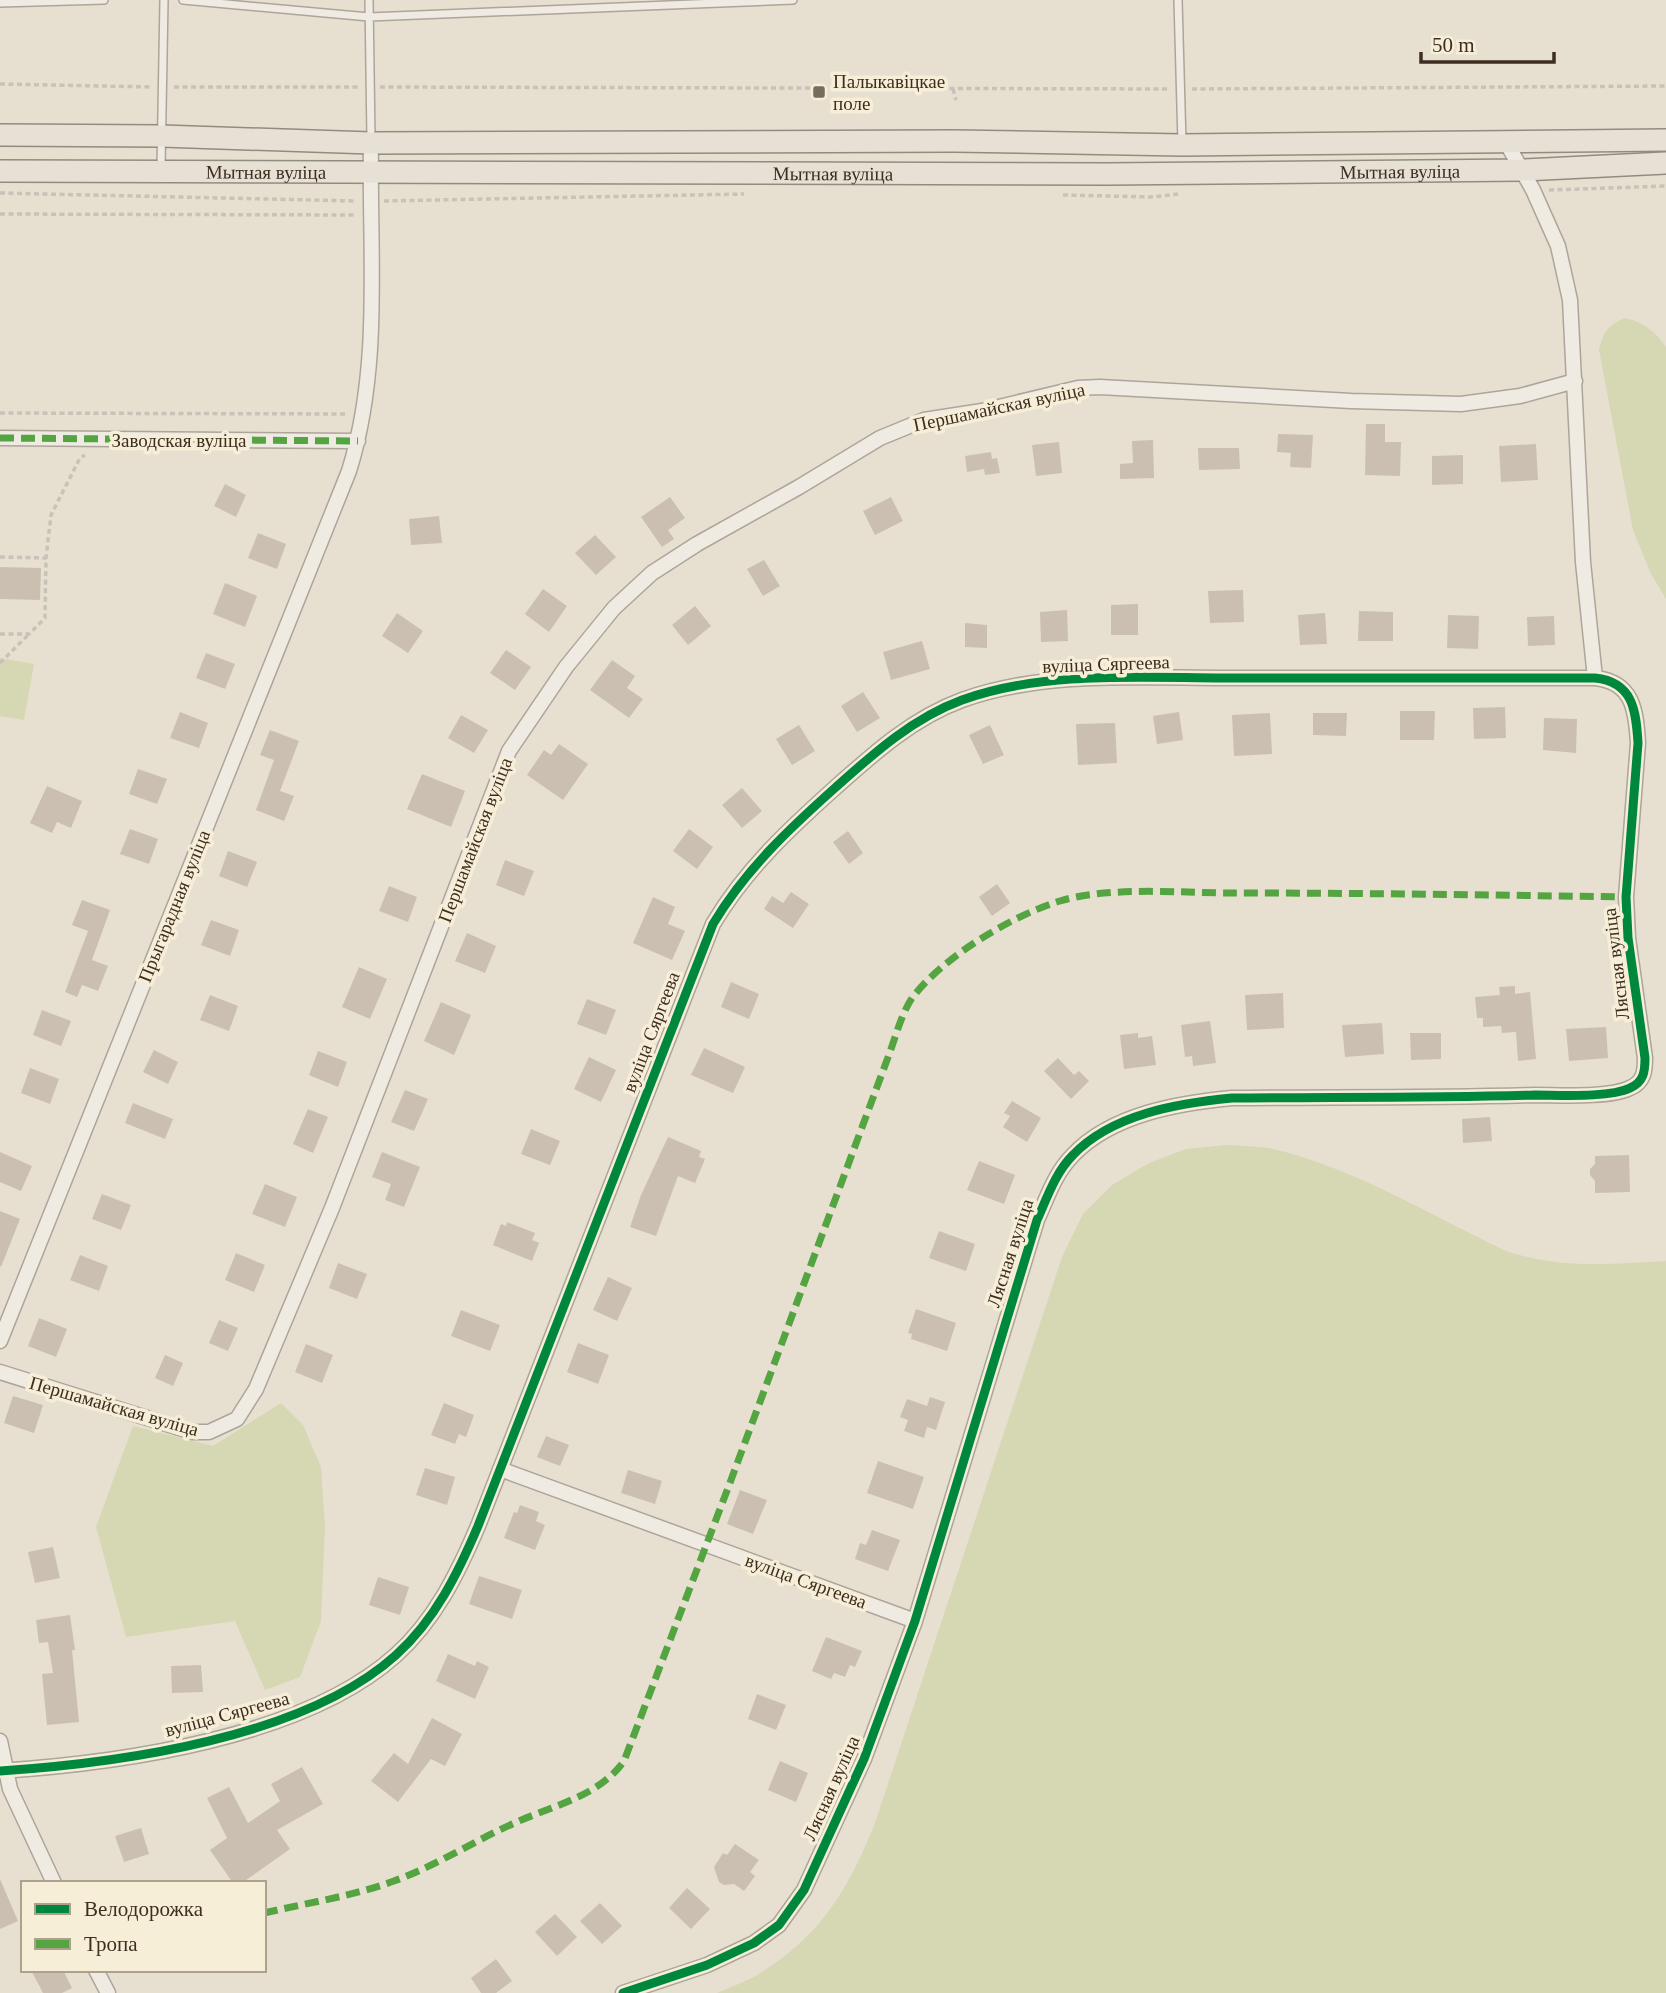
<svg xmlns="http://www.w3.org/2000/svg" width="1666" height="1993" viewBox="0 0 1666 1993" font-family="Georgia,serif">
<style>
.green{fill:#d6d7b3}
.building{fill:#cbbfb2}
.lines{fill:none;stroke-linecap:round;stroke-linejoin:round}
.lane-casing{stroke:#ada599;stroke-width:10}
.street-casing{stroke:#ada599;stroke-width:17}
.primary-casing{stroke:#928b80;stroke-width:24}
.path{stroke:#c8c2b9;stroke-width:3.5;stroke-dasharray:5 3.5;stroke-linecap:butt}
.lane{stroke:#efebe3;stroke-width:7}
.street{stroke:#efebe3;stroke-width:14}
.primary{stroke:#e6e1d4;stroke-width:21}
.quiet{stroke:#54a441;stroke-width:7;stroke-dasharray:14 7;stroke-linecap:butt}
.cycleway-casing{stroke:#f7eed8;stroke-width:13}
.cycleway{stroke:#00873e;stroke-width:9}
.poi-dot{fill:#786c5e;stroke:#f7eed8;stroke-width:2.5}
.labels{text-anchor:middle;dominant-baseline:central;stroke-width:7;stroke-linejoin:round;paint-order:stroke}
.poi-label{font-size:19px;fill:#3d2e20;stroke:#f7eed8;text-anchor:start}
.street-label{font-size:19px;fill:#3d2e20;stroke:#f7eed8}
</style>
<rect width="100%" height="100%" fill="#e7e0d1"/>
<path class="green" d="M1625 318C1643 322 1655 331 1666 347V599L1650 572 1633 530 1599 350C1603 332 1608 325 1625 318Z
M0 658 34 664 24 720 0 716Z
M1226 1145C1240 1146 1255 1146 1269 1148 1351 1166 1430 1215 1506 1251 1561 1269 1610 1264 1666 1261V1993H717C730 1987 745 1982 757 1975 821 1936 848 1890 875 1823L1062 1257 1083 1214 1112 1185 1149 1163 1186 1149Z
M281 1403 303 1425 321 1467 325 1526 321 1621 300 1677 265 1690 235 1621 126 1637 96 1527 133 1426 213 1446Z"/>
<path class="building" d="M1366 424H1385V442H1401L1400 476 1365 475Z
M1278 434 1313 435 1311 468 1290 467 1291 453 1277 452Z
M1153 440 1154 478 1120 479V464L1133 463 1132 441Z
M1059 442 1062 473 1036 476 1032 445Z
M1536 444 1538 480 1501 482 1499 446Z
M1198 448H1239L1240 469 1199 470Z
M991 452 992 459 997 458 1000 473 985 475 984 469 967 472 965 456Z
M1463 455V484L1432 485V456Z
M225 484 246 495 236 517 214 506Z
M670 497 685 518 668 530 674 539 662 547 641 517Z
M891 497 903 521 875 535 863 511Z
M439 516 442 543 411 545 409 519Z
M258 533 286 544 277 569 248 558Z
M595 535 616 557 596 575 575 553Z
M764 560 780 586 763 596 747 569Z
M0 567 41 568 40 600 0 599Z
M225 583 257 596 245 627 213 614Z
M543 589 567 606 549 632 525 614Z
M1243 590 1244 622 1210 623 1208 591Z
M1138 604V635H1111V605Z
M695 606 711 626 688 645 672 625Z
M1067 610 1068 641 1041 642 1040 612Z
M1359 611 1393 612V641H1358Z
M397 613 423 631 408 653 382 636Z
M1325 613 1327 644 1300 645 1298 615Z
M1448 615 1479 616 1478 649 1447 648Z
M1554 616 1555 645 1528 646 1527 617Z
M965 623 987 625V648L965 647Z
M922 641 930 669 891 680 883 652Z
M506 650 531 667 515 690 490 673Z
M206 653 235 664 225 689 196 678Z
M612 660 635 676 627 688 643 699 629 718 590 690Z
M863 692 880 718 857 732 841 706Z
M1505 707 1506 738 1474 739 1473 708Z
M1400 711H1435L1434 740H1400Z
M180 712 208 723 199 748 170 738Z
M1179 712 1183 740 1157 744 1153 716Z
M1270 713 1272 754 1234 756 1232 715Z
M1313 713H1347L1346 736 1313 735Z
M461 715 488 730 474 753 448 738Z
M1544 718 1577 719 1576 753 1543 750Z
M1115 723 1117 763 1078 765 1076 724Z
M799 725 815 751 792 765 776 739Z
M990 725 1004 755 983 764 969 735Z
M270 730 299 741 280 791 294 796 284 821 256 810 274 760 260 755Z
M559 744 588 764 563 800 527 775 544 750 551 755Z
M138 769 167 779 157 804 129 794Z
M422 774 465 791 451 827 407 809Z
M47 786 82 801 71 828 57 822 52 833 30 823Z
M742 788 762 811 742 828 722 805Z
M130 829 158 839 149 864 120 854Z
M689 829 713 847 697 869 673 851Z
M848 831 863 853 849 864 833 842Z
M228 851 257 862 247 887 219 876Z
M505 860 534 871 524 896 496 885Z
M997 884 1010 903 992 916 979 897Z
M389 886 417 897 408 922 379 911Z
M791 892 809 904 793 928 764 909 772 896 783 903Z
M653 897 675 907 668 924 685 931 672 960 633 943Z
M82 900 110 910 92 960 108 966 98 991 82 985 77 997 65 992 88 931 72 925Z
M211 920 239 930 230 956 201 945Z
M467 933 496 946 485 973 455 961Z
M359 967 387 979 370 1019 342 1007Z
M731 982 759 994 749 1019 721 1007Z
M1515 986V994L1530 992 1536 1059 1518 1061 1516 1032 1502 1033 1501 1026 1483 1027V1018H1477L1475 997 1500 995 1499 987Z
M1283 993 1284 1028 1247 1030 1245 995Z
M210 995 238 1006 229 1031 200 1020Z
M587 999 616 1010 606 1035 577 1024Z
M441 1002 471 1015 454 1055 424 1041Z
M42 1010 71 1021 61 1046 33 1035Z
M1210 1021 1216 1063 1193 1066 1192 1056 1185 1057 1181 1025Z
M1382 1023 1384 1054 1345 1057 1342 1025Z
M1606 1027 1608 1058 1569 1061 1566 1029Z
M1138 1033V1038L1152 1036 1156 1065 1124 1069 1120 1035Z
M1410 1033H1441V1059L1411 1060Z
M704 1048 745 1067 733 1093 691 1075Z
M154 1050 178 1062 168 1084 143 1072Z
M318 1051 347 1062 338 1087 309 1075Z
M589 1057 616 1070 601 1102 574 1089Z
M1058 1058 1074 1075 1079 1071 1089 1081 1071 1099 1044 1071Z
M30 1068 59 1079 50 1104 21 1093Z
M405 1090 428 1099 414 1131 391 1122Z
M1012 1101 1041 1118 1027 1142 1003 1127 1010 1116 1004 1113Z
M133 1103 173 1119 165 1139 125 1123Z
M308 1109 328 1117 313 1153 293 1144Z
M1490 1117 1492 1141 1463 1143 1462 1119Z
M531 1129 560 1141 550 1165 521 1154Z
M668 1137 701 1151 699 1157 705 1159 695 1183 678 1176 656 1236 630 1227 641 1195Z
M0 1152 32 1166 21 1191 0 1182Z
M382 1152 420 1167 404 1207 385 1200 391 1184 372 1177Z
M1629 1155 1630 1192 1595 1193V1181L1590 1175V1169L1595 1164V1156Z
M979 1161 1015 1175 1004 1204 967 1190Z
M265 1184 297 1197 285 1227 252 1214Z
M102 1194 131 1205 121 1230 92 1219Z
M0 1211 20 1219 1 1267 0 1266Z
M507 1222 535 1233 532 1240 539 1243 532 1261 493 1245 501 1224 506 1226Z
M939 1231 975 1244 966 1271 929 1258Z
M236 1253 265 1265 254 1292 225 1280Z
M80 1255 108 1266 99 1291 70 1280Z
M338 1263 367 1274 357 1299 329 1288Z
M608 1277 632 1288 617 1321 593 1310Z
M916 1309 956 1323 947 1351 911 1339 912 1334 908 1333Z
M461 1310 500 1325 490 1351 451 1336Z
M39 1318 67 1329 56 1357 28 1346Z
M219 1320 238 1328 228 1351 209 1343Z
M578 1343 609 1355 598 1384 567 1372Z
M306 1344 333 1355 322 1383 295 1372Z
M165 1355 183 1363 173 1386 155 1378Z
M13 1396 43 1405 34 1433 4 1423Z
M930 1397 945 1402 936 1430 927 1427 924 1438 904 1431 908 1420 900 1417 907 1399 927 1406Z
M444 1403 474 1415 466 1437 459 1434 455 1444 431 1435Z
M546 1436 569 1445 560 1466 537 1457Z
M878 1461 924 1477 913 1509 867 1493Z
M425 1468 455 1477 447 1505 416 1495Z
M628 1470 662 1481 655 1504 621 1493Z
M740 1490 767 1500 753 1534 727 1524Z
M520 1505 539 1512 536 1521 545 1525 535 1550 504 1538 514 1512 517 1513Z
M872 1530 900 1540 888 1571 855 1559 860 1543 866 1545Z
M53 1547 60 1578 35 1583 28 1552Z
M479 1576 522 1590 512 1619 469 1604Z
M378 1577 409 1587 400 1615 369 1605Z
M70 1615 75 1650H72L79 1722 47 1725 42 1674 53 1673 48 1642 39 1643 36 1620Z
M826 1637 862 1651 855 1667 850 1665 845 1677 834 1673 831 1679 812 1671Z
M448 1654 475 1666 477 1661 489 1667 475 1699 436 1681Z
M201 1665 203 1692 172 1693 171 1666Z
M757 1694 786 1705 776 1730 748 1719Z
M432 1718 462 1734 445 1766 431 1759 398 1802 371 1781 394 1753 408 1764Z
M780 1761 808 1773 796 1802 768 1790Z
M302 1767 323 1804 277 1830 290 1849 242 1883H233L210 1850 227 1838 207 1798 229 1787 248 1823 280 1801 271 1784Z
M141 1828 149 1854 124 1862 115 1836Z
M735 1844 759 1860 750 1872 755 1876 744 1891 734 1884 724 1885 719 1882 714 1867 723 1853 727 1855Z
M0 1879 18 1921 0 1929Z
M687 1888 710 1909 691 1929 669 1908Z
M600 1903 622 1926 602 1944 580 1921Z
M555 1914 577 1937 557 1956 535 1932Z
M496 1959 512 1981 496 1993H481L471 1978Z
M31 1970H63L72 1988 62 1993H43Z"/>
<g class="lines">
<g class="lane-casing">
<path id="lane" d="M183 0 369 17 793 0
M369 0 371 139
M1178 0 1182 143
M0 3 104 0
M161 167 164 0"/>
</g>
<g class="street-casing">
<path id="street" d="M1506 142 1533 190 1558 246 1570 300 1583 562 1595 678
M0 438 358 441
M0 1341 349 471C382 365 369 253 371 143
M0 1372 192 1432H209L237 1419 256 1389 332 1208 509 751 566 667 614 608 652 573 697 544 799 487 880 438 924 420 982 411 1078 388 1100 387 1351 401 1461 404 1520 396 1575 381
M500 1469 915 1621
M0 1741 10 1789 54 1883
M0 1771C120 1763 304 1738 396 1655 435 1620 458 1573 478 1526L713 924C746 869 789 829 836 787 874 753 913 718 962 700 1045 670 1142 678 1229 678 1351 678 1473 678 1595 678 1633 682 1636 710 1638 743L1626 897 1628 938 1645 1058C1645 1071 1644 1082 1630 1088 1609 1098 1560 1095 1535 1095 1434 1098 1333 1097 1232 1098 1179 1103 1112 1114 1073 1155 1055 1173 1047 1198 1037 1220L915 1621 864 1759 804 1890 779 1925 754 1943 707 1965 623 1993
M96 1970 108 1993"/>
</g>
<g class="primary-casing">
<g id="primary">
<path d="M0 135 162 136 371 143 954 141 1182 145 1666 140"/>
<path id="s1" d="M0 171 1107 174 1522 170 1666 163"/>
</g>
</g>
<path class="path" d="M0 84 152 87
M174 87H358
M380 87 1170 89
M953 89 956 100
M1192 89 1666 86
M1549 190 1666 186
M0 193 356 201
M1063 195 1153 197 1178 194
M384 201 744 194
M0 214 356 215
M0 413 346 414
M0 557 46 558
M0 634H29L45 618 46 558 51 515 80 458 85 455
M0 663 28 635"/>
<use href="#lane" class="lane"/>
<use href="#street" class="street"/>
<use href="#primary" class="primary"/>
<path class="quiet" d="M0 438 358 441
M264 1913C307 1903 353 1896 394 1881 438 1865 477 1839 519 1821 556 1805 600 1795 624 1761L728 1488 890 1052C896 1035 902 1013 912 998 943 957 1011 916 1060 901 1109 886 1183 893 1234 893 1365 893 1495 895 1626 897"/>
<g class="cycleway-casing">
<path id="cycleway" d="M0 1771C120 1763 304 1738 396 1655 435 1620 458 1573 478 1526L713 924C746 869 789 829 836 787 874 753 913 718 962 700 1045 670 1142 678 1229 678 1351 678 1473 678 1595 678 1633 682 1636 710 1638 743L1626 897 1628 938 1645 1058C1645 1071 1644 1082 1630 1088 1609 1098 1560 1095 1535 1095 1434 1098 1333 1097 1232 1098 1179 1103 1112 1114 1073 1155 1055 1173 1047 1198 1037 1220L915 1621 864 1759 804 1890 779 1925 754 1943 707 1965 623 1993"/>
</g>
<use href="#cycleway" class="cycleway"/>
</g>
<rect class="poi-dot" x="812" y="85" width="14" height="14" rx="3.5"/>
<g class="labels">
<g class="poi-label">
<text x="833" y="81">Палыкавіцкае<tspan x="833" dy="22">поле</tspan></text>
</g>
<g class="street-label">
<text stroke="none"><textPath href="#s1" startOffset="1400">Мытная вуліца</textPath></text>
<text stroke="none"><textPath href="#s1" startOffset="266">Мытная вуліца</textPath></text>
<text stroke="none"><textPath href="#s1" startOffset="833">Мытная вуліца</textPath></text>
<text transform="translate(999 407) rotate(-12)">Першамайская вуліца</text>
<text x="179" y="440">Заводская вуліца</text>
<text transform="translate(1106 664) rotate(-2)">вуліца Сяргеева</text>
<text transform="translate(475 840) rotate(-69)">Першамайская вуліца</text>
<text transform="translate(174 906) rotate(-68)">Прыгарадная вуліца</text>
<text transform="translate(1616 964) rotate(-97)">Лясная вуліца</text>
<text transform="translate(651 1032) rotate(-69)">вуліца Сяргеева</text>
<text transform="translate(1010 1253) rotate(-72)">Лясная вуліца</text>
<text transform="translate(114 1406) rotate(16)">Першамайская вуліца</text>
<text transform="translate(806 1581) rotate(20)">вуліца Сяргеева</text>
<text transform="translate(227 1714) rotate(-15)">вуліца Сяргеева</text>
<text transform="translate(831 1788) rotate(-66)">Лясная вуліца</text>
</g>
</g>
<rect x="21" y="1881" width="245" height="91" fill="#f7eed8" stroke="#ada18e" stroke-width="2"/>
<rect x="35" y="1904" width="35" height="10" fill="#00873e" stroke="#ada18e" stroke-width="2"/>
<text x="84" y="1916" font-size="21" fill="#3d2e20">Велодорожка</text>
<rect x="35" y="1939" width="35" height="10" fill="#54a441" stroke="#ada18e" stroke-width="2"/>
<text x="84" y="1951" font-size="21" fill="#3d2e20">Тропа</text>
<path d="M1421 52v10h133v-10" fill="none" stroke="#3d2e20" stroke-width="3.5"/>
<text x="1432" y="52" font-size="21" fill="#3d2e20" stroke="#f7eed8" stroke-width="5" paint-order="stroke">50 m</text>
</svg>
